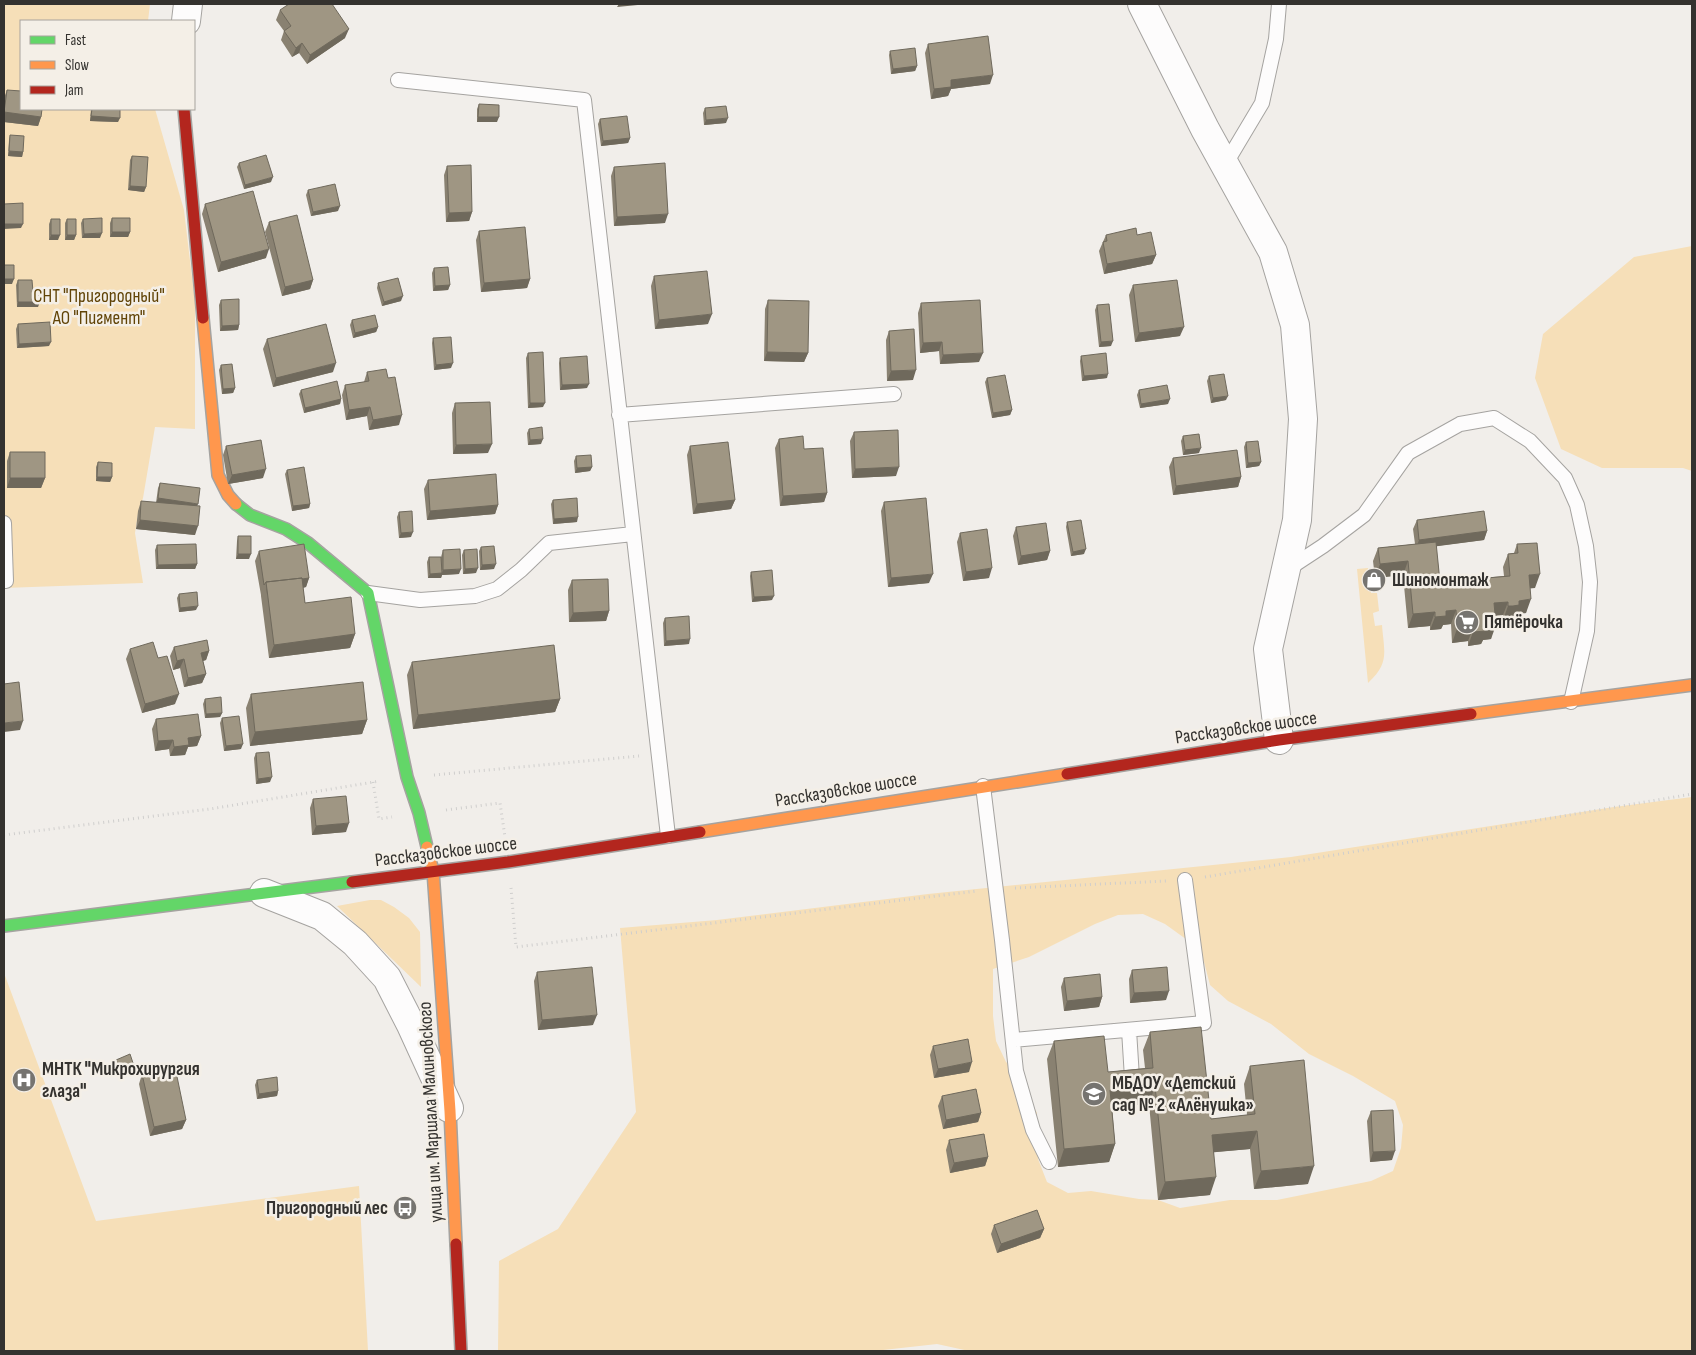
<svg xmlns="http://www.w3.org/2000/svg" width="1696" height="1355" viewBox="0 0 1696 1355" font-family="'Sofia Sans Condensed',sans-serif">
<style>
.green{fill:#f6dfb8;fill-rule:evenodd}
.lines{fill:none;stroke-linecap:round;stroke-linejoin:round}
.lane-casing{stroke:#a5a3a0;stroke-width:16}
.street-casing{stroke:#a5a3a0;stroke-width:30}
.fast-casing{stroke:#a5a3a0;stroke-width:14}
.slow-casing{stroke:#a5a3a0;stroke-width:14}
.jam-casing{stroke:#a5a3a0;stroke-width:14}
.path{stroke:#cfcecd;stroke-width:3;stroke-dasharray:1 4;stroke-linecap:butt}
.lane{stroke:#fdfcfc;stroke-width:14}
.street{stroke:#fdfcfc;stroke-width:28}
.fast{stroke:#63d668;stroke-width:11}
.slow{stroke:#ff974d;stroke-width:11}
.jam{stroke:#b3261e;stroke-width:11}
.wall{fill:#898171}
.shaded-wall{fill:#6f695c}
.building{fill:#9f9683;stroke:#6f695c}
.labels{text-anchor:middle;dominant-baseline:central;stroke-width:5;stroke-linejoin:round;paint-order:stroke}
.park-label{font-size:19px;fill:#614407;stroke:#f4efe7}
.poi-label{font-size:19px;font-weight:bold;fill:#34322f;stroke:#f4efe7;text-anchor:start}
.street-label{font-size:19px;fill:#34322f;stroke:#f4efe7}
</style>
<rect width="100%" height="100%" fill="#f1eeea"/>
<path class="green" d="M4 4H150L148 21H21V109H155L184 210 195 303V429L155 427 143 498 138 514 135 533 143 583 4 588Z
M1692 246V471L1683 468H1602L1561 449 1535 378 1543 334 1634 257Z
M1368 568 1371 593H1377L1379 611 1373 613 1375 626 1382 625C1384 652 1390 663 1368 683L1357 569Z
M1692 797V1351H969L937 1344 874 1351H498L499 1261 558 1229 636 1112 620 928 717 920 928 894 1291 857 1614 807ZM1143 914 1165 924 1190 942 1204 962 1210 985 1228 1001 1271 1024 1309 1054 1353 1076 1395 1101 1403 1125 1401 1148 1393 1171 1371 1181 1277 1200H1230L1180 1208 1158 1200 1139 1199 1091 1191 1068 1193 1047 1182 1038 1159 1037 1113 1016 1071 1006 1062 996 1041 993 1016V969L1029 957 1095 924 1118 915Z
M370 900H381L394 907 409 918 420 932 421 987 337 906Z
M4 973 96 1221 359 1186 368 1351H4Z"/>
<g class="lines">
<g class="lane-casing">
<path id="lane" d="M398 80 584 100 668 836
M1225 165 1262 103 1276 39 1279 4
M619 415 894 394
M4 523 6 581H4
M1288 569 1323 546 1364 515 1408 453 1460 424 1494 418 1530 441 1565 478 1577 505 1586 546 1590 582 1587 631 1571 702
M368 593 420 600 475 596 497 589 521 570 549 543 633 534
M983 786 1002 940 1016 1071 1033 1130 1049 1162
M1129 1030 1132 1078
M1013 1040 1204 1023 1185 880"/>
</g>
<g class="street-casing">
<path id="street" d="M1142 4 1205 129 1273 252 1295 325 1303 419 1297 520 1268 649 1279 740
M186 21 188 4
M264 893 322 916 355 943 387 978 411 1025 449 1108"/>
</g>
<g class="fast-casing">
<path id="fast" d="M236 504 250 515 286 529 308 543 368 593 407 777 419 813 427 847
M4 926 352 882"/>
</g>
<g class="slow-casing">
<path id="slow" d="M203 318 218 475 228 495 236 504
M1471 714 1692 685
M700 832 1067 774
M427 847 433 871 450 1111 456 1244"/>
</g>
<g class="jam-casing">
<path id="jam" d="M184 109 203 318
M1067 774 1279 740 1471 714
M352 882 508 862 700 832
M456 1244 461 1351"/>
</g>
<path class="path" d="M434 775 639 756
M373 782 379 819 392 817
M446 810 500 803 505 837
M4 835 210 809 380 781
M1205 877 1692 794
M511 888 516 947 977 891
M1015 888 1166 881"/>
<use href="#lane" class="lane"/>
<use href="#street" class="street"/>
<use href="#fast" class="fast"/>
<use href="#slow" class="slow"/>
<use href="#jam" class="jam"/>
</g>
<path class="wall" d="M280 10 345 38 307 64 299 53 292 57 281 40 284 31 276 20Z
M928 44 990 84 951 89 948 96 931 99 925 53Z
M890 51 917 66 915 71 891 74 889 55Z
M7 90 41 117 38 126 4 122V98Z
M479 104 497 122H477V109Z
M705 108 726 123 704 125 703 113Z
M91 109H120L118 122 90 121Z
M600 119 630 138 628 143 601 146 598 124Z
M10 135 23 152 22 157 8 156 9 140Z
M132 156 146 187 144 192 128 190 130 160Z
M239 163 271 182 244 189 237 167Z
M447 166 472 212 469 221 446 222 444 175Z
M614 167 665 223 614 226 611 176Z
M308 190 338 211 311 216 306 195Z
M205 204 266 258 218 272 202 214Z
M112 218 130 232 128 237H110V223Z
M51 219 58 240H49V224Z
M67 219 76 235 74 240H65V223Z
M83 219 100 238H82L81 223Z
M269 222 313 280 310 289 282 296 265 232Z
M479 231 530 279 527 288 481 292 476 240Z
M1106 235H1137L1156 255 1152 264 1104 274 1099 251Z
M434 268 450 285 448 290 433 291 432 273Z
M654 276 708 324 655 329 651 286Z
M18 280 33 292 38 307H17L16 285Z
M378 283 401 301 382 306 377 288Z
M1133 285 1180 336 1135 342 1129 295Z
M221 300 239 325 238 330 220 331 219 305Z
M768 300 808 353 804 362 764 361 765 309Z
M921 303 979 362 940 364 939 351 920 353 918 313Z
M1097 305 1111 346 1099 347 1095 310Z
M352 320 378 327 376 332 353 338 350 325Z
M18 324 49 346 17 348 16 329Z
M889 331 913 380 887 381 886 340Z
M433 338 451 368 434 370 432 343Z
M267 339 333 372 273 387 263 349Z
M528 353 543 407 528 408 526 358Z
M1081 356 1107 378 1082 381 1080 361Z
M560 358 587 388 560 390 559 363Z
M221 365 235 388 233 393 222 394 219 370Z
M367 372 388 378 399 425 369 430 367 416 346 420 342 395 345 385 364 382Z
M1209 376 1226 400 1211 403 1207 381Z
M987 378 1012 410 1010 415 992 418 985 382Z
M301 390 341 399 340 404 304 413 299 394Z
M1139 390 1168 404 1140 408 1137 395Z
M455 403 488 453 453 454 452 413Z
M529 429 541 444 528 445 527 433Z
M854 432 896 476 852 478 850 441Z
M1183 436 1199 453 1183 455 1181 441Z
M779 439 804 449 827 493 824 502 780 506 775 448Z
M1246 442 1261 462 1259 466 1246 468 1244 447Z
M226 446 263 478 228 484 223 455Z
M690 446 735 500 731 509 693 514 687 455Z
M10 452 45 478 41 488H7V461Z
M576 456 592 467 590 471 575 473 574 461Z
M1173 458 1241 477 1238 487 1173 495 1169 467Z
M98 462 112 477 110 482 96 481V467Z
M287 470 310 504 309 508 292 511 285 474Z
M428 480 498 505 495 514 427 520 424 489Z
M160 483 197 506 195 535 136 529 138 511 141 501 156 503 158 488Z
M553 500 577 522 553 524 551 504Z
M884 502 929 583 888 587 881 511Z
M399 512 411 537 399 538 397 517Z
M1417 520 1487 531 1484 540 1436 546 1440 582 1504 576 1503 567 1508 554 1514 553 1517 544 1535 588H1530L1526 613 1516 614 1514 619H1508L1503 620V615L1495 616 1491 639 1483 640 1481 644 1468 646V641L1452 643 1451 624 1443 625 1441 629 1430 630V626L1408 628 1403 575 1375 578 1373 561 1378 548 1415 544 1413 529Z
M1067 522 1084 554 1071 556 1066 527Z
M1016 527 1050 551 1047 560 1018 565 1013 536Z
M960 533 989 578 963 581 957 542Z
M238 536 249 559H236L237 541Z
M157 545 197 564 195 569H156L155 550Z
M481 547 494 569 480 570 479 551Z
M443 550 459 574 442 575 441 578H428L427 562 429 557H441Z
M464 550 476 573 463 574 462 555Z
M259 551 309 578 306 587 303 588 305 603 355 634 350 648 269 658 261 596V594V595L255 561Z
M751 572 772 600 752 602 750 576Z
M572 580 609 611 606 621 569 622 568 590Z
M179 594 196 610 179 612 177 598Z
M665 618 689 644 664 646 663 623Z
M174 647 209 651 206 660 203 661 206 674 202 683 184 687 180 668 173 670 170 656Z
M130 649 175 704 142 713 126 659Z
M412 662 560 699 555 712 413 729 407 675Z
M251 694 367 720 362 734 250 746 246 708Z
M205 699 222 713 220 717 205 718 203 704Z
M222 718 241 749 224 751 220 723Z
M156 719 201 736 197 746 188 747 185 755 170 756 169 749 155 751 152 729Z
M256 753 270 782 256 784 254 758Z
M313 799 346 832 312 835 310 808Z
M1132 970 1166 1000 1130 1003 1129 979Z
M537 972 593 1025 538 1030 534 981Z
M1064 978 1102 997 1099 1007 1064 1011 1061 987Z
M1150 1032 1211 1119 1247 1115 1244 1084 1250 1066 1308 1184 1254 1189 1250 1149 1214 1152 1210 1195 1158 1200 1149 1104 1112 1107 1115 1144 1109 1162 1058 1167 1047 1059 1054 1041 1108 1072 1145 1068 1143 1050Z
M933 1046 969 1072 934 1078 930 1055Z
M116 1060 134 1073 120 1079 115 1064Z
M142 1074 186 1120 182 1129 150 1136 139 1084Z
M257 1080 278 1091 277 1096 257 1099 255 1085Z
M942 1096 981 1113 978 1122 943 1129 938 1106Z
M1371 1111 1392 1160 1370 1162 1367 1121Z
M949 1140 988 1157 985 1166 950 1173 946 1150Z
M994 1225 1044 1229 1040 1238 997 1253 991 1234Z"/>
<path class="shaded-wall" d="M619 4H648L617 7Z
M349 29 345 38 307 64 310 55Z
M302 43 299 53 292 57 296 48Z
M917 66 915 71 891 74 893 69Z
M993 75 990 84 951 89 948 96 931 99 934 89 951 80Z
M4 112 41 117 38 126 4 122Z
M91 116 120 118 118 122 90 121Z
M478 117H499L497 122H477Z
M728 118 726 123 704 125 706 120Z
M630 138 628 143 601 146 603 141Z
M9 151 23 152 22 157 8 156Z
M273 177 271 182 244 189 245 185Z
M130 186 146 187 144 192 128 190Z
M340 206 338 211 311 216 313 212Z
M472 212 469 221 446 222 449 213Z
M668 214 665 223 614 226 617 217Z
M4 224H23L21 228 4 229Z
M112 232H130L128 237H110Z
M102 233 100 238H82L84 234Z
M51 235H60L58 240H49Z
M67 235H76L74 240H65Z
M269 249 266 258 218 272 221 262Z
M1156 255 1152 264 1104 274 1107 264Z
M4 279H14L12 284H4Z
M530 279 527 288 481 292 484 283Z
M313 280 310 289 282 296 285 287Z
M450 285 448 290 433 291 435 286Z
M403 296 401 301 382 306 384 302Z
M18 302H40L38 307H17Z
M712 314 708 324 655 329 659 320Z
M239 325 238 330 220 331 222 326Z
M378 327 376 332 353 338 355 333Z
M1184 327 1180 336 1135 342 1139 333Z
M1113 341 1111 346 1099 347 1101 342Z
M51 342 49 346 17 348 19 344Z
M942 342 939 351 920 353 923 343Z
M767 352 808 353 804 362 764 361Z
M983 353 979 362 940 364 943 355Z
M336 363 333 372 273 387 276 378Z
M453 363 451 368 434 370 436 365Z
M916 370 913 380 887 381 891 371Z
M1108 374 1107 378 1082 381 1084 376Z
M589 384 587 388 560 390 562 385Z
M235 388 233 393 222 394 223 389Z
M1228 396 1226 400 1211 403 1213 398Z
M341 399 340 404 304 413 305 408Z
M1170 399 1168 404 1140 408 1141 404Z
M530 403H545L543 407 528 408Z
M370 407 367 416 346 420 349 410Z
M1012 410 1010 415 992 418 993 413Z
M402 415 399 425 369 430 373 420Z
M543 439 541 444 528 445 530 440Z
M492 444 488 453 453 454 456 445Z
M1201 448 1199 453 1183 455 1185 450Z
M1261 462 1259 466 1246 468 1248 463Z
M592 467 590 471 575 473 577 468Z
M899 467 896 476 852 478 855 469Z
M266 469 263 478 228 484 232 475Z
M97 477H112L110 482 96 481Z
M1241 477 1238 487 1173 495 1176 486Z
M10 478H45L41 488H7Z
M827 493 824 502 780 506 783 496Z
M158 498 198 504 196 508 156 503Z
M735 500 731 509 693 514 697 504Z
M310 504 309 508 292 511 293 506Z
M498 505 495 514 427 520 430 511Z
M578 517 577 522 553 524 554 519Z
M140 520 198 526 195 535 136 529Z
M1487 531 1484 540 1416 549 1419 540Z
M413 532 411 537 399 538 401 533Z
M1086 549 1084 554 1071 556 1073 552Z
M1050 551 1047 560 1018 565 1021 556Z
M238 554H251L249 559H236Z
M1408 561 1403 575 1375 578 1380 564Z
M197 564 195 569H156L158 565Z
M496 564 494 569 480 570 482 565Z
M478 568 476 573 463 574 465 569Z
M992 568 989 578 963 581 966 572Z
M461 569 459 574 442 575 441 578H428L430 574 442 573 443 570Z
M933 574 929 583 888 587 891 578Z
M1540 574 1535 588 1524 589 1529 575Z
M309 578 306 587 267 594 266 585Z
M774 596 772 600 752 602 754 597Z
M1531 599 1526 613 1516 614 1514 619 1503 620 1508 606 1519 601Z
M1508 602 1503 615 1489 617 1494 603Z
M198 606 196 610 179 612 180 608Z
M1456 610 1451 624 1443 625 1441 629 1430 630 1435 617 1446 611Z
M609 611 606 621 569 622 573 613Z
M1435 612 1430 626 1408 628 1413 614Z
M1496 625 1491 639 1483 640 1481 644 1468 646 1473 632 1486 626Z
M1473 628 1468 641 1452 643 1457 629Z
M355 634 350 648 269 658 274 645Z
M690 639 689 644 664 646 666 641Z
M209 651 206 660 198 662 201 653Z
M184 659 180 668 173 670 177 661Z
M206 674 202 683 184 687 188 678Z
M179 694 175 704 142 713 145 704Z
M560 699 555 712 413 729 418 715Z
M222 713 220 717 205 718 206 714Z
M367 720 362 734 250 746 255 732Z
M23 721 20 730 4 732V723Z
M201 736 197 746 188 747 185 755 170 756 174 747 188 738Z
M173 740 169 749 155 751 158 741Z
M243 744 241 749 224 751 226 746Z
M272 777 270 782 256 784 258 779Z
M349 823 346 832 312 835 316 826Z
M1169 991 1166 1000 1130 1003 1134 993Z
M1102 997 1099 1007 1064 1011 1067 1001Z
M597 1015 593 1025 538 1030 542 1020Z
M972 1062 969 1072 934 1078 938 1069Z
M135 1069 134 1073 120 1079 122 1074Z
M1155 1086 1149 1104 1103 1108 1110 1090Z
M278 1091 277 1096 257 1099 259 1094Z
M981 1113 978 1122 943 1129 946 1120Z
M186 1120 182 1129 150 1136 154 1127Z
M1257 1131 1250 1149 1206 1153 1212 1135Z
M1115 1144 1109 1162 1058 1167 1064 1149Z
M1395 1151 1392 1160 1370 1162 1373 1152Z
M988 1157 985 1166 950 1173 954 1163Z
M1314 1166 1308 1184 1254 1189 1261 1171Z
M1216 1177 1210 1195 1158 1200 1165 1182Z
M1044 1229 1040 1238 997 1253 1001 1244Z"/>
<path class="building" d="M289 4H332L349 29 310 55 302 43 296 48 284 31 291 26 280 10Z
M988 36 993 75 951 80V87L934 89 928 44Z
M915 48 917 66 893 69 890 51Z
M7 90 21 91V109H42L41 117 4 112Z
M479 104 499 105V117H478Z
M726 106 728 118 706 120 705 108Z
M92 109H120V118L91 116Z
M627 116 630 138 603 141 600 119Z
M10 135 24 136 23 152 9 151Z
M266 155 273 177 245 185 239 163Z
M132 156 148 157 146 187 130 186Z
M665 163 668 214 617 217 614 167Z
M471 165 472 212 449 213 447 166Z
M335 184 340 206 313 212 308 190Z
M253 191 269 249 221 262 205 204Z
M23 203V224H4V204Z
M297 215 313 280 285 287 269 222Z
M102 218V233L84 234 83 219Z
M112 218H130V232H112Z
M51 219H60V235H51Z
M67 219H76V235H67Z
M525 227 530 279 484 283 479 231Z
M1136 228 1137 235 1151 232 1156 255 1107 264 1103 242 1107 241 1106 235Z
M4 265H14V279H4Z
M448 267 450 285 435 286 434 268Z
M707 271 712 314 659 320 654 276Z
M398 278 403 296 384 302 378 283Z
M18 280H32L33 292H40V302H18Z
M1177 280 1184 327 1139 333 1133 285Z
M239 299V325L222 326 221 300Z
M768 300 809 301 808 353 767 352Z
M980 300 983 353 943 355 942 342 923 343 921 303Z
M1109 304 1113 341 1101 342 1097 305Z
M375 315 378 327 355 333 352 320Z
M50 322 51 342 19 344 18 324Z
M326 324 336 363 276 378 267 339Z
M914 329 916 370 891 371 889 331Z
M451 337 453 363 436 365 433 338Z
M543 352 545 403H530L528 353Z
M1106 353 1108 374 1084 376 1081 356Z
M587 356 589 384 562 385 560 358Z
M232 364 235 388 223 389 221 365Z
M386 369 388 378 395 377 402 415 373 420 370 407 349 410 345 385 369 381 367 372Z
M1224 374 1228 396 1213 398 1209 376Z
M1005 375 1012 410 993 413 987 378Z
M337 381 341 399 305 408 301 390Z
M1167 385 1170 399 1141 404 1139 390Z
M490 402 492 444 456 445 455 403Z
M542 427 543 439 530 440 529 429Z
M898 430 899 467 855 469 854 432Z
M1199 434 1201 448 1185 450 1183 436Z
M803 436 804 449 823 448 827 493 783 496 779 439Z
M261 440 266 469 232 475 226 446Z
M1258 441 1261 462 1248 463 1246 442Z
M728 442 735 500 697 504 690 446Z
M1237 450 1241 477 1176 486 1173 458Z
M10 452H45V478H10Z
M591 455 592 467 577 468 576 456Z
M98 462 112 463V477H97Z
M304 467 310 504 293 506 287 470Z
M496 474 498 505 430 511 428 480Z
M160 483 200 488 198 504 158 498Z
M577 498 578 517 554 519 553 500Z
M926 498 933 574 891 578 884 502Z
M141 501 200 506 198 526 140 520Z
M412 511 413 532 401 533 399 512Z
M1484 511 1487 531 1419 540 1417 520Z
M1081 520 1086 549 1073 552 1067 522Z
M1046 523 1050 551 1021 556 1016 527Z
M987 529 992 568 966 572 960 533Z
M238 536H251V554H238Z
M1436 542 1440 582 1510 576 1508 554 1518 553 1517 544 1537 543 1540 574 1529 575 1531 599 1519 601V605L1513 606H1508V602L1494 603 1496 625 1486 626V631L1473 632V628L1457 629 1456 610 1446 611V616L1435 617V612L1413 614 1408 561 1380 564 1378 548Z
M196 544 197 564 158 565 157 545Z
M304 544 309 578 302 579V578L266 582 264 585 259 551Z
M494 546 496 564 482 565 481 547Z
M460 549 461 569 443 570V550Z
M477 549 478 568 465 569 464 550Z
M429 557H441L442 573 430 574Z
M772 570 774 596 754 597 751 572Z
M302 578 305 603 351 597 355 634 274 645 266 582Z
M608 579 609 611 573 613 572 580Z
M197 592 198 606 180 608 179 594Z
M689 616 690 639 666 641 665 618Z
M207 640 209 651 201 653 206 674 188 678 184 659 177 661 174 647Z
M153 642 158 658 167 656 179 694 145 704 130 649Z
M554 645 560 699 418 715 412 662Z
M19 682 23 721 4 723V684Z
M363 682 367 720 255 732 251 694Z
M221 697 222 713 206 714 205 699Z
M198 714 201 736 188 738 189 745 174 747 173 740 158 741 156 719Z
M239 716 243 744 226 746 222 718Z
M269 752 272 777 258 779 256 753Z
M346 796 349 823 316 826 313 799Z
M592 967 597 1015 542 1020 537 972Z
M1167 967 1169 991 1134 993 1132 970Z
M1100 974 1102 997 1067 1001 1064 978Z
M1201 1027 1211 1119 1255 1114 1250 1066 1304 1060 1314 1166 1261 1171 1257 1131 1212 1135 1216 1177 1165 1182 1155 1086 1110 1090 1115 1144 1064 1149 1054 1041 1104 1036 1108 1072 1153 1068 1150 1032Z
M968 1039 972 1062 938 1069 933 1046Z
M130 1054 135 1069 122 1074 116 1060Z
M175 1067 186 1120 154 1127 142 1074Z
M277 1077 278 1091 259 1094 257 1080Z
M976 1089 981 1113 946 1120 942 1096Z
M1393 1110 1395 1151 1373 1152 1371 1111Z
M984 1134 988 1157 954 1163 949 1140Z
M1037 1210 1044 1229 1001 1244 994 1225Z"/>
<defs>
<g id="shop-disc" transform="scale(1.25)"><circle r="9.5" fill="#767470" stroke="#f4efe7"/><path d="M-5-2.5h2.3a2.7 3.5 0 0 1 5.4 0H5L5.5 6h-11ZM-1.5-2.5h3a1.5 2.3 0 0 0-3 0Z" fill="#fff"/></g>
<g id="supermarket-disc" transform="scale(1.25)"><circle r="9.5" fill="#767470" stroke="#f4efe7"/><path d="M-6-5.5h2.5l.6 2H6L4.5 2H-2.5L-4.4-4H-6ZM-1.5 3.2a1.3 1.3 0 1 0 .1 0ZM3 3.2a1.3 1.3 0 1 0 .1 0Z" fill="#fff"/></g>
<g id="hospital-disc" transform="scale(1.25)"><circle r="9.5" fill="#767470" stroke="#f4efe7"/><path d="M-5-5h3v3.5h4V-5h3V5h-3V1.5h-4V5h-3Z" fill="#fff"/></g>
<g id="school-disc" transform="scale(1.25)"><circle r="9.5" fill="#767470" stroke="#f4efe7"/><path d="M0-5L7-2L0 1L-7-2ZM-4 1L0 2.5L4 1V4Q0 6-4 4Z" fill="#fff"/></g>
<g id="bus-disc" transform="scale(1.25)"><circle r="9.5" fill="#767470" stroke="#f4efe7"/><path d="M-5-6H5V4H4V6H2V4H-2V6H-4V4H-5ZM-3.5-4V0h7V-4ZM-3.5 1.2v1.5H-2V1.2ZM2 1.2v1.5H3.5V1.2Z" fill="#fff"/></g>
</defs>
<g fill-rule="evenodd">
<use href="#shop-disc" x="1374" y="580"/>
<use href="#supermarket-disc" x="1467" y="622"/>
<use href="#hospital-disc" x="24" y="1080"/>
<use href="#school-disc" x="1094" y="1094"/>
<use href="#bus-disc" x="405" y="1208"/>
</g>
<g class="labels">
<g class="park-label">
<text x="99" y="296">СНТ "Пригородный"<tspan x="99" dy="22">АО "Пигмент"</tspan></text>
</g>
<g class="poi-label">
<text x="1392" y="580">Шиномонтаж</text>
<text x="1484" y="622">Пятёрочка</text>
<text x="42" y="1069">МНТК "Микрохирургия<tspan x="42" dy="22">глаза"</tspan></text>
<text x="1112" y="1083">МБДОУ «Детский<tspan x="1112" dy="22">сад № 2 «Алёнушка»</tspan></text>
<text x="388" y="1208" text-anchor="end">Пригородный лес</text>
</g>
<g class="street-label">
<text transform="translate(1246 728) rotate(-8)">Рассказовское шоссе</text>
<text transform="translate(846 790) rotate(-9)">Рассказовское шоссе</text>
<text transform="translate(446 852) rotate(-7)">Рассказовское шоссе</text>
<text transform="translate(431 1112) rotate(-93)">улица им. Маршала Малиновского</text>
</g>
</g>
<rect width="1696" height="1355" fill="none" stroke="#34322f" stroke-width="10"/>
<rect x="20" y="20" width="175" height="90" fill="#f4efe7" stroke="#a7a39d"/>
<rect x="30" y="36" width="25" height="8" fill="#63d668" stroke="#a7a39d"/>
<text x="65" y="45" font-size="15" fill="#34322f">Fast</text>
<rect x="30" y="61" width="25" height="8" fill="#ff974d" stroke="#a7a39d"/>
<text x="65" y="70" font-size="15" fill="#34322f">Slow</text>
<rect x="30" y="86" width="25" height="8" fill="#b3261e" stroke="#a7a39d"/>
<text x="65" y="95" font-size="15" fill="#34322f">Jam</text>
</svg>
